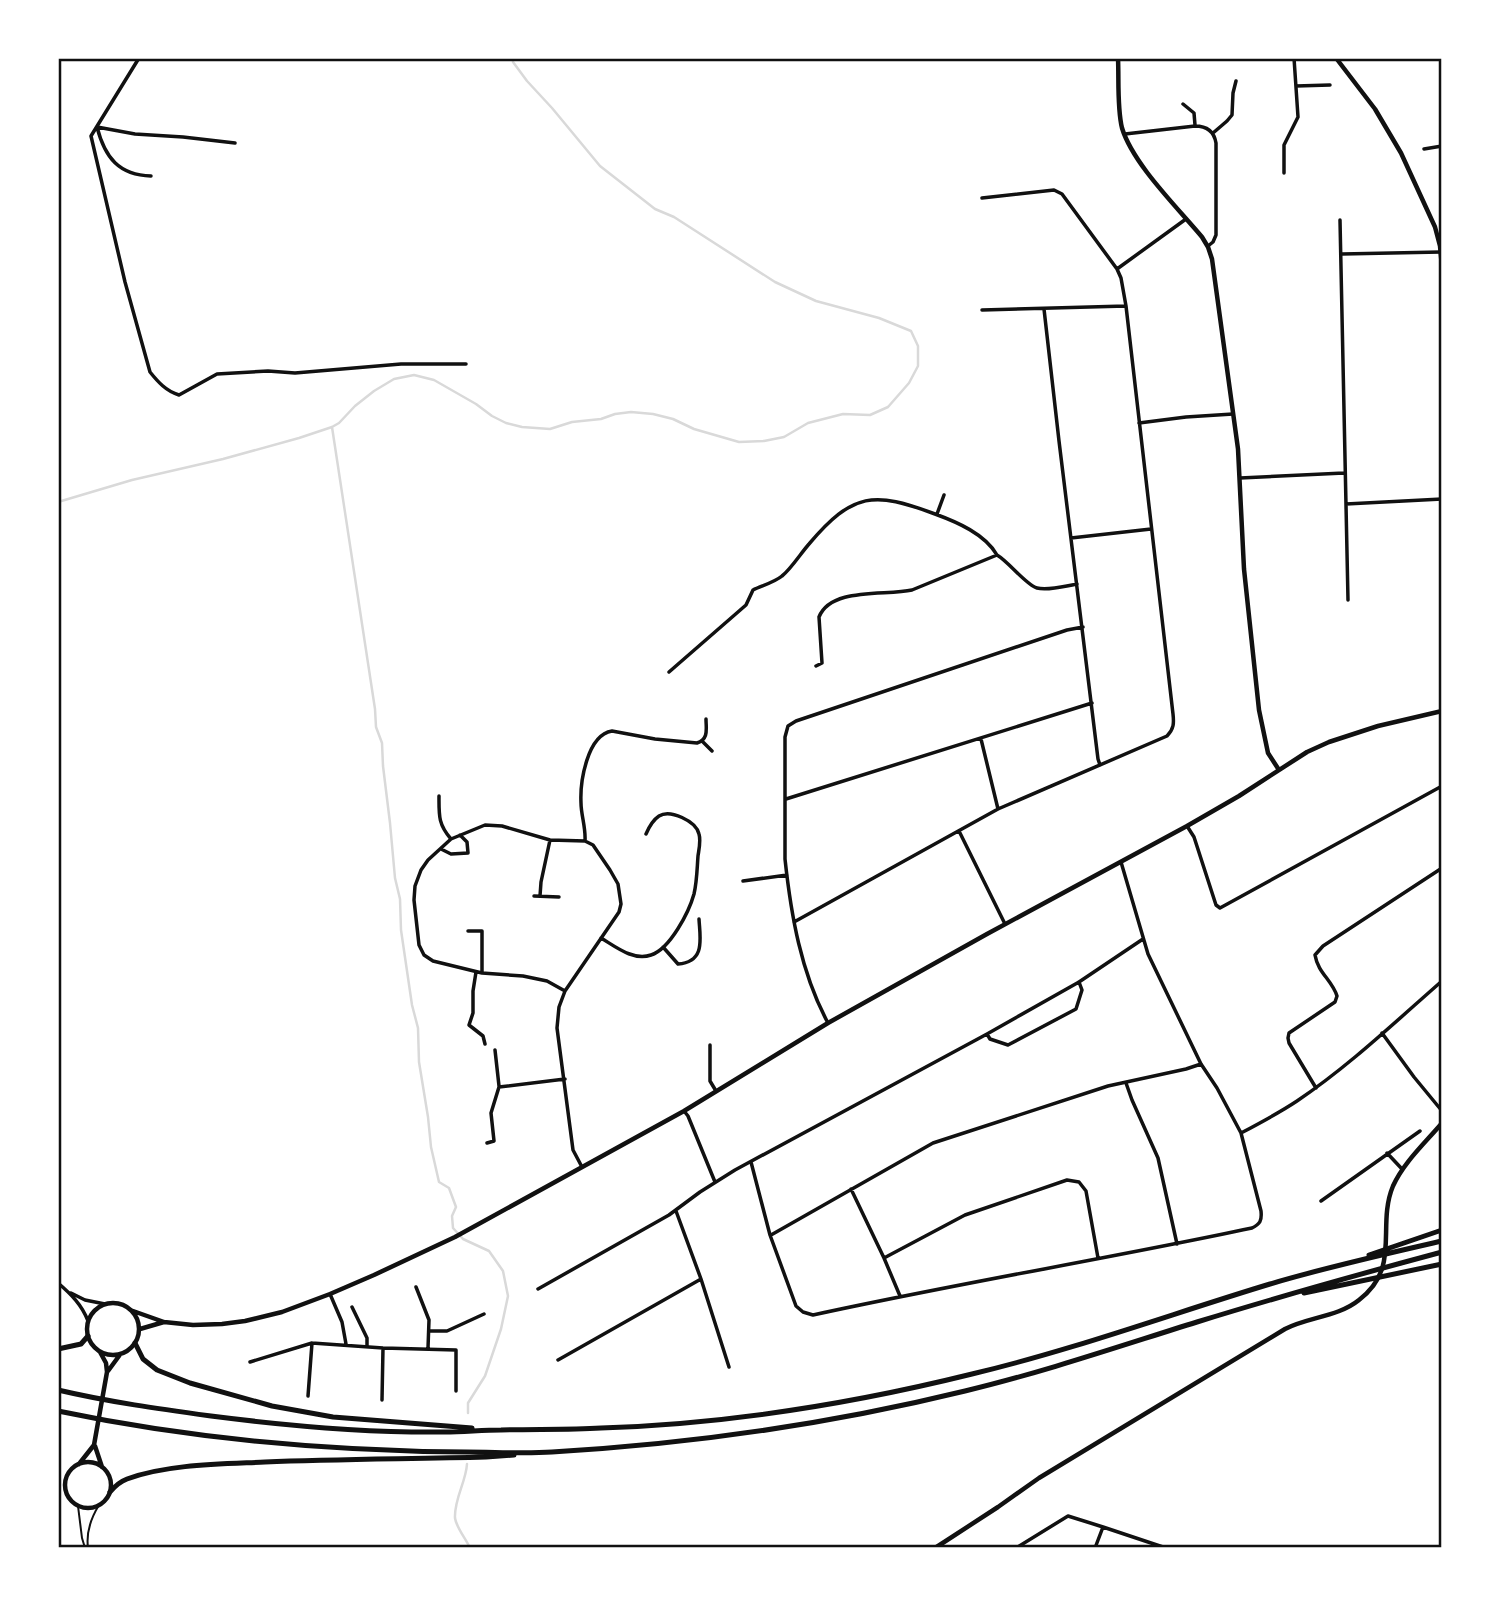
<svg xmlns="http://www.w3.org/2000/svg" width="1500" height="1606" viewBox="0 0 1500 1606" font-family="Overpass,sans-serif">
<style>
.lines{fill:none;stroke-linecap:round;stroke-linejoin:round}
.stream{stroke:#d9d9d9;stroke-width:2.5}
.service{stroke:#111;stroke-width:2}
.minor{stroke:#111;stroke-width:3.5}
.tertiary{stroke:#111;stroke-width:4.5}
.trunk{stroke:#111;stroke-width:5}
.neatline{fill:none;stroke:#111;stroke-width:2.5}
</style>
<rect width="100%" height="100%" fill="#fff"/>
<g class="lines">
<path class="stream" d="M332 427 375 709 376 727 382 743 383 766 390 823 395 878 400 899 401 930 412 1005 418 1028 419 1062 428 1117 431 1147 439 1182 449 1188 456 1207 452 1216 453 1228 463 1239 489 1251 503 1271 508 1296 501 1329 485 1376 468 1403V1413
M58 502 132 480 223 459 299 438 332 427 339 423 355 406 374 391 394 379 414 375 434 380 476 404 492 416 506 423 522 427 550 429 572 422 601 419 615 414 631 412 653 414 673 419 694 429 739 442 764 441 784 437 808 423 843 414 870 415 888 407 909 383 918 366V346L911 331 879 318 816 301 775 282 674 217 655 209 600 166 552 108 527 81 513 62V58
M467 1464C466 1482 454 1499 455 1518 456 1527 466 1539 470 1548"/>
<path class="service" d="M78 1506 82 1538 85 1548
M88 1548C86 1533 91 1518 99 1505"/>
<path class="minor" d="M139 58 91 136 125 282 150 372C158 382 166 391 179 395L217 374 268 371 295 373 401 364H466
M1296 86 1330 85
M1183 104 1194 113 1195 125
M1213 133 1227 121 1232 115 1233 93 1236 81
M1125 134 1195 126C1207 126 1214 131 1216 143V235L1213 242 1208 246
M1424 149 1442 146
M1284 173V145L1298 117 1294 58
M151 176C119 175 105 158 97 127L135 134 183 137 235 143
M982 198 1054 190 1062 194 1117 269 1121 278 1126 306 982 310
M1340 220 1348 600
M1342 254 1441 252
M1117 269 1186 219
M1044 309 1059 441 1098 759 1100 765
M1139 423 1186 417 1233 414
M1240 478 1344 473
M1346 504 1442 499
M937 514 944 495
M1071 538 1151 529
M816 666 822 663 819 617C831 587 885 596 912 590L997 555C1009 562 1026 585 1037 588 1048 591 1065 586 1077 584
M669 672 746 605 753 590C761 586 775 582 782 576 791 569 801 553 809 544 853 492 874 491 935 514 957 522 985 534 997 555
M981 739 998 809
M702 741 712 751
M439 796C439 815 438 824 451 839
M786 799 1092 703
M1187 826 1194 837 1216 905 1220 908 1442 786
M959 831 1005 924
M585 841C586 828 581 815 581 803 580 782 587 735 612 731L655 739 697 743C709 739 706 729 706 719
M441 849 451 854 468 853 467 842 460 835
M743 881 787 875
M534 896 559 897
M540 896 541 882 550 840
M794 922 998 809 1167 736C1174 729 1174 723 1173 714L1126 306
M468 931H482V973
M601 938C616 947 633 961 651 955 670 949 689 912 694 894 697 881 697 869 698 856 699 849 701 841 699 834 696 821 670 809 659 816 653 820 649 827 646 834
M663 947 678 964C706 962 700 938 699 919
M476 972 473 991V1013L469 1025 483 1036 485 1044
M565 991 547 981 523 976 482 973 433 961 424 955 419 945 414 900 415 886 421 870 428 860 451 839 485 825 502 826 550 840 585 841 593 845 610 870 618 884 621 904 619 912 565 991 559 1007 557 1028 573 1150 582 1167
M828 1023C801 973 791 915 785 859V737L788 726 796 721 1067 630 1083 627
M1382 1033 1414 1077 1442 1111
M987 1034 990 1039 1008 1045 1076 1009 1082 990 1079 982
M710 1045V1081L716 1091
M495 1050 499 1086
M1126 1083 1132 1100 1158 1158 1177 1244
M1316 1088 1289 1043 1288 1038 1289 1033 1335 1002 1337 996C1332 980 1318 973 1315 955L1323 946 1442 868
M684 1111 688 1116 715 1182
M1241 1133C1260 1123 1279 1113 1297 1101 1349 1066 1395 1022 1442 981
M487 1143 494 1141 491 1113 499 1087 565 1079
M1387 1153 1402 1169
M751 1162 770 1235 796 1306 803 1312 813 1315C959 1283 1106 1259 1252 1228 1260 1224 1262 1221 1261 1211L1241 1133 1217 1088 1201 1064 1148 954 1121 862
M851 1189 884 1258
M1321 1201 1420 1131
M676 1211 701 1279 729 1367
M771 1235 933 1143 1108 1086 1186 1069 1201 1064
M58 1283C71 1294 82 1305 88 1321
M416 1287 429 1320 428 1348
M538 1289 669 1215 700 1192 735 1170 987 1034 1079 982 1143 939
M71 1293 85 1300 105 1304
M330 1294 342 1322 346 1344
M900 1296 884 1258 965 1215 1067 1180 1079 1182 1086 1191 1098 1258
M352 1307 367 1338V1346
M429 1331H447L484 1314
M558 1360 701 1279
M250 1362 312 1343 383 1348 456 1350V1391
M308 1396 312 1343
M382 1400 383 1348
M1103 1527 1166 1548
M1016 1548 1068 1516 1103 1527 1095 1548"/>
<path class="tertiary" d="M1118 58C1119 79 1117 108 1122 128 1133 164 1177 207 1202 237L1208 247 1212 259 1238 449 1244 569 1259 710 1268 753 1279 770
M1336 58 1375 109 1401 153 1435 227 1440 246 1442 267
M87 1329a26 26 0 1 1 52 0a26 26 0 1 1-52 0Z
M133 1311 164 1322 193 1325 222 1324 245 1321 282 1312 330 1294 374 1275 455 1237 684 1111 828 1023 987 934 1187 826 1239 796 1307 752 1329 742 1378 726 1442 711
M140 1329 164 1322
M108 1371 119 1356
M95 1446 102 1467
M65 1485a23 23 0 1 1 46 0a23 23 0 1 1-46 0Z
M79 1464 94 1445 107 1372 106 1363 100 1352
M935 1548 998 1507 1039 1478 1285 1329C1308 1317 1338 1317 1359 1300 1402 1267 1376 1227 1393 1186 1404 1162 1425 1143 1442 1123"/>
<path class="trunk" d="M1369 1255 1442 1230
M1304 1293 1442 1264
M135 1343 143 1359 157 1370 190 1383 272 1406 333 1417 472 1428
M58 1349 81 1344 88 1336
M58 1390C109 1402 160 1409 211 1416 289 1426 367 1433 445 1432 464 1432 482 1430 501 1430 534 1429 568 1430 601 1428 725 1424 851 1404 972 1374 1073 1350 1171 1314 1270 1284 1327 1267 1385 1254 1442 1241
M58 1411C191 1439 330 1451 467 1452 495 1452 524 1454 552 1452 691 1444 830 1424 965 1391 1044 1372 1120 1346 1197 1322 1278 1297 1360 1274 1442 1252
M110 1492C115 1486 119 1482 127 1479 167 1464 223 1464 265 1462 339 1459 412 1459 486 1457L514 1455"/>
</g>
<rect width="1500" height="1606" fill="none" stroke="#ffffff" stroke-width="119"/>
<rect x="60" y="60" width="1380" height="1486" class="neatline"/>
</svg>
